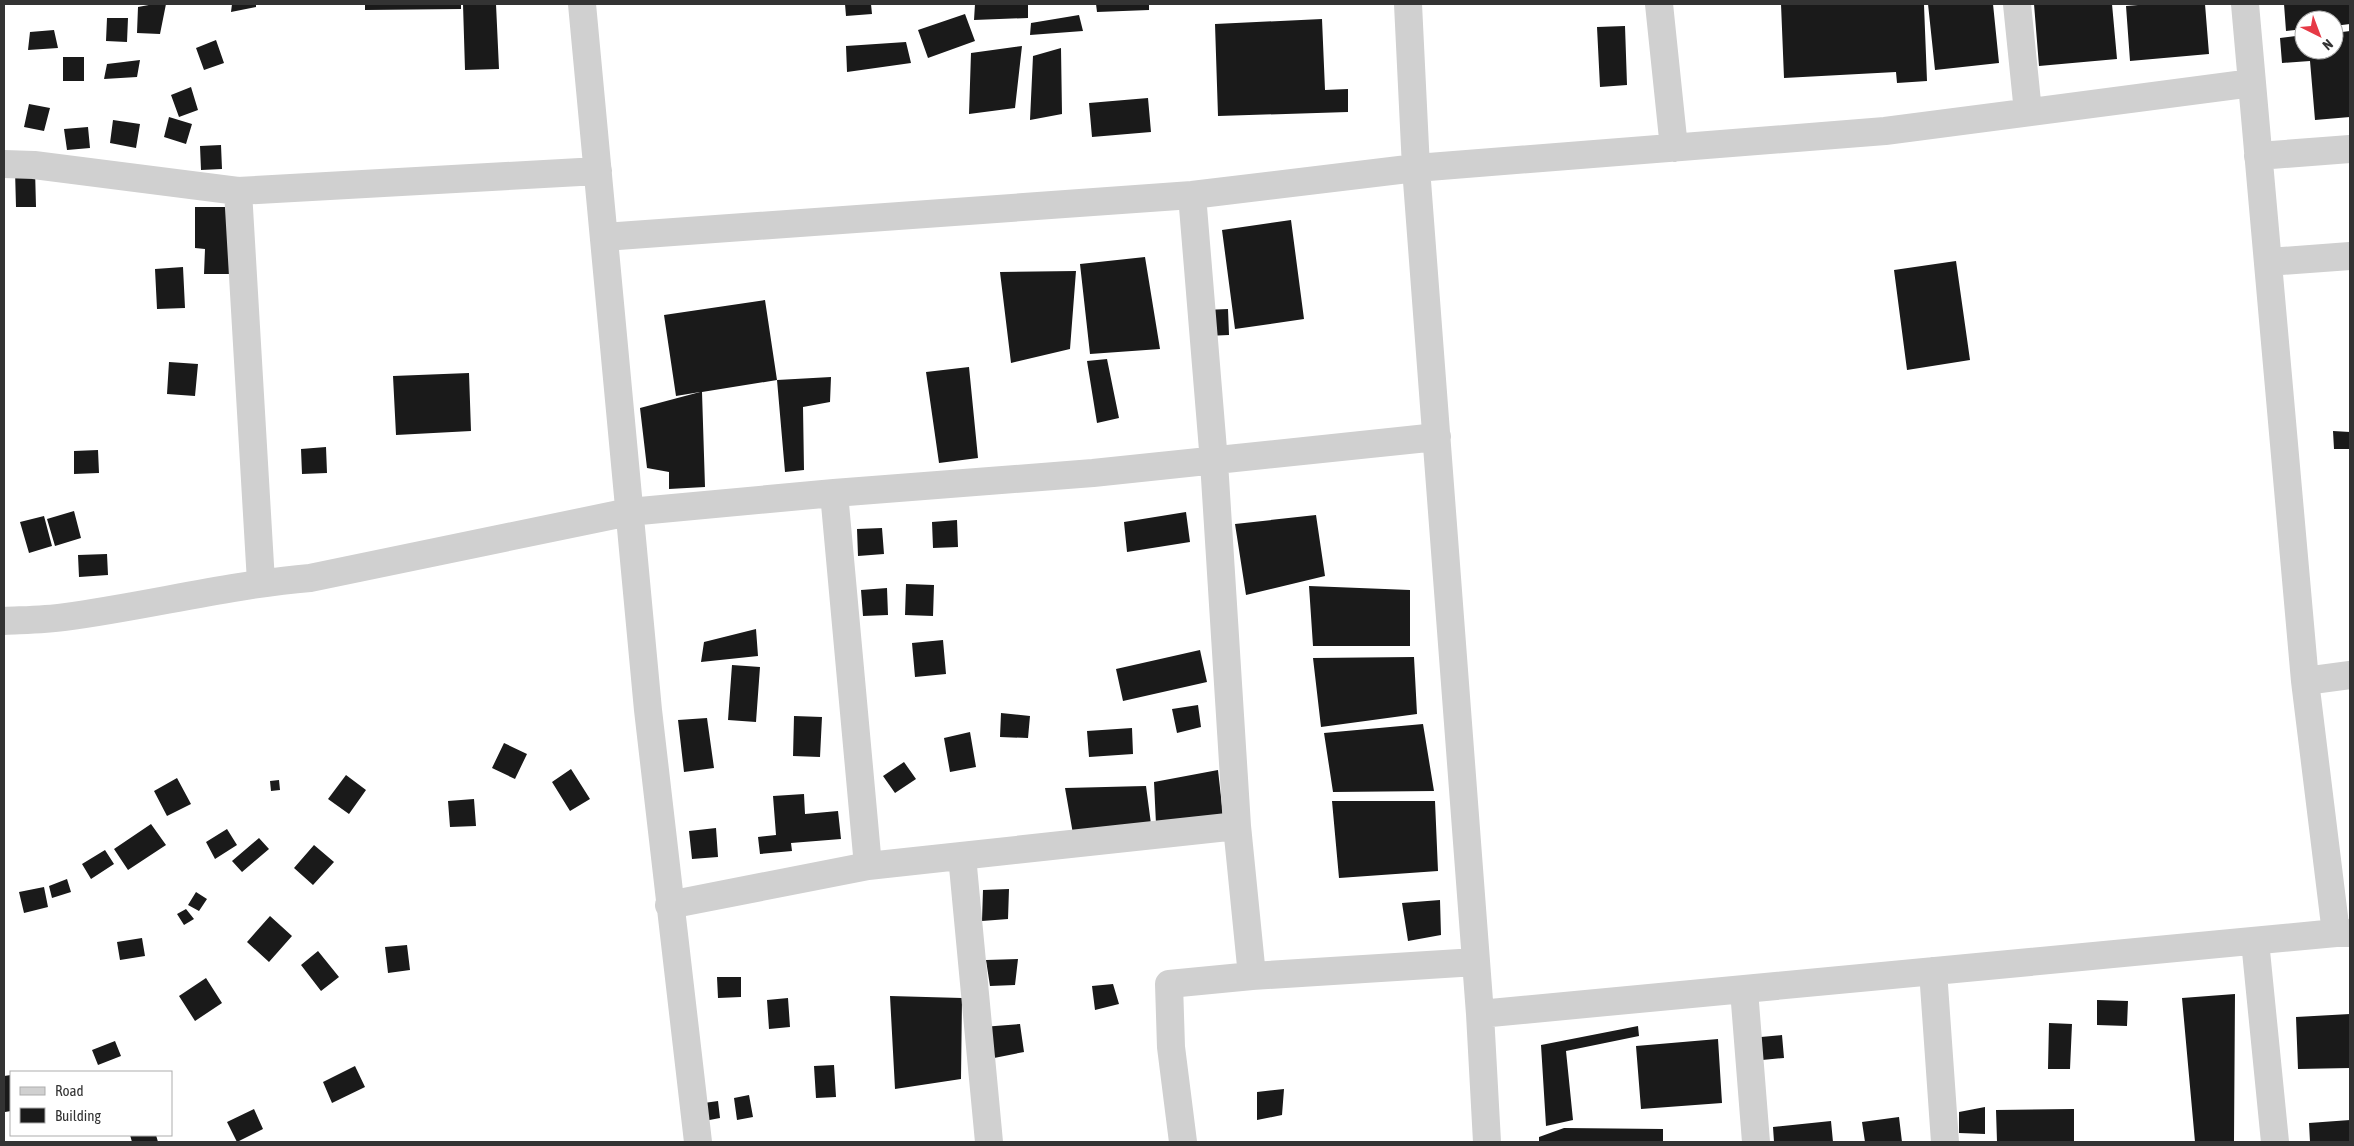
<svg xmlns="http://www.w3.org/2000/svg" width="2354" height="1146" viewBox="0 0 2354 1146" font-family="'Asap Condensed',sans-serif">
<style>
.building{fill:#1a1a1a}
.lines{fill:none;stroke-linecap:round;stroke-linejoin:round}
.minor{stroke:#d0d0d0;stroke-width:28}
</style>
<rect width="100%" height="100%" fill="#fff"/>
<path class="building" d="M154 4H166L160 34 137 33 138 7Z
M232 4H256V7L231 12Z
M365 4H461V9L365 10Z
M463 4H496L499 69 465 70Z
M845 4H871L872 14 846 16Z
M975 4H1028V18L974 20Z
M1096 4H1149V10L1097 12Z
M1781 4 1924 5 1927 81 1897 83 1896 72 1784 78Z
M1928 4H1993L1999 63 1935 70Z
M2034 4H2112L2117 59 2039 66Z
M2150 4H2205L2209 54 2130 61 2126 6Z
M2284 4H2350V24L2334 26V20H2304V29L2286 31Z
M965 14 975 41 928 58 918 30Z
M1079 15 1083 31 1030 35 1031 23Z
M107 18H128L127 42 106 41Z
M1322 19 1325 90 1348 89V112L1218 116 1215 24Z
M1625 26 1627 85 1600 87 1597 27Z
M54 30 58 48 28 50 30 32Z
M2350 31V117L2315 120 2310 61 2282 63 2280 38 2304 35V50H2334V33Z
M216 40 224 63 204 70 196 48Z
M906 42 911 63 847 72 846 46Z
M1022 46 1015 108 969 114 971 53Z
M1061 48 1062 114 1030 120 1033 56Z
M63 57H84V81H63Z
M140 60 137 77 104 79 107 64Z
M191 87 198 110 179 117 171 95Z
M1148 98 1151 132 1092 137 1089 103Z
M29 104 50 108 44 131 24 127Z
M169 117 192 124 186 144 164 137Z
M113 120 140 124 136 148 110 143Z
M88 127 90 148 67 150 64 129Z
M221 145 222 169 201 170 200 146Z
M35 169 36 207H16L15 170Z
M195 207H230L229 274H204L205 249 195 248Z
M1291 220 1304 319 1235 329 1222 230Z
M1145 257 1160 349 1090 354 1080 264Z
M1956 261 1970 360 1907 370 1894 270Z
M183 267 185 308 157 309 155 269Z
M1076 271 1070 349 1011 363 1000 272Z
M765 300 777 380 702 392 705 487 669 489V472L647 468 640 408 700 392 676 396 664 315Z
M1228 309 1229 335 1206 336 1205 310Z
M1107 359 1119 418 1097 423 1087 361Z
M169 362 198 364 195 396 167 394Z
M969 367 978 458 939 463 926 372Z
M469 373 471 431 396 435 393 376Z
M831 377 830 402 803 407 804 470 785 472 777 380Z
M2333 431 2350 432V449H2334Z
M326 447 327 473 302 474 301 449Z
M98 450 99 473 74 474V451Z
M74 511 81 538 55 546 47 519Z
M1186 512 1190 542 1127 552 1124 522Z
M1316 515 1325 576 1246 595 1235 524Z
M44 516 52 546 29 553 20 522Z
M957 520 958 547 933 548 932 522Z
M882 528 884 554 858 556 857 529Z
M107 554 108 575 79 577 78 555Z
M906 584 934 585 933 616 905 615Z
M1309 586 1410 590V646H1313Z
M887 588 888 615 863 616 861 590Z
M756 629 758 656 701 662 704 642Z
M943 640 946 674 915 677 912 643Z
M1200 650 1207 682 1123 701 1116 669Z
M1414 657 1417 714 1321 727 1313 658Z
M732 665 760 667 756 722 728 720Z
M1198 705 1201 727 1177 733 1172 709Z
M1001 713 1030 716 1028 738 1000 737Z
M794 716 822 717 820 757 793 756Z
M707 718 714 768 684 772 678 720Z
M1423 724 1434 791 1333 792 1324 733Z
M1132 728 1133 754 1089 757 1087 731Z
M970 732 976 767 950 772 944 738Z
M504 743 527 754 515 779 492 768Z
M904 762 916 779 895 793 883 776Z
M571 769 590 799 570 811 552 782Z
M1218 770 1223 815 1156 824 1154 782Z
M346 775 366 790 349 814 328 799Z
M177 778 191 804 167 816 154 791Z
M279 780 280 790 271 791 270 781Z
M1146 786 1151 824 1073 834 1065 788Z
M804 794 805 814 838 811 841 839 791 843 792 851 760 854 758 837 776 835 773 796Z
M474 799 476 826 450 827 448 801Z
M1332 801H1435L1438 871 1339 878Z
M151 824 166 845 128 870 114 849Z
M716 828 718 857 692 859 689 831Z
M227 829 237 845 215 859 206 842Z
M259 838 269 849 242 872 232 861Z
M314 845 334 862 313 885 294 868Z
M105 850 114 864 91 879 82 864Z
M67 879 71 892 52 898 49 886Z
M44 887 48 907 24 913 19 892Z
M1009 889 1008 919 982 921 983 890Z
M196 892 207 899 199 911 188 905Z
M1440 900 1441 935 1408 941 1402 903Z
M186 909 194 919 184 925 177 914Z
M270 916 292 936 269 962 247 942Z
M142 938 145 956 120 960 117 942Z
M407 945 410 970 388 973 385 947Z
M318 951 339 977 321 991 301 965Z
M1018 959 1015 985 990 986 986 960Z
M717 977H741V997L718 998Z
M206 978 222 1003 195 1021 179 996Z
M1113 984 1119 1004 1095 1010 1092 986Z
M2235 994 2234 1142H2195L2182 998Z
M890 996 962 998 961 1079 895 1089Z
M788 998 790 1027 769 1029 767 1000Z
M2097 1000 2128 1001 2127 1026 2097 1025Z
M2350 1014V1068L2298 1069 2296 1017Z
M2049 1023 2072 1024 2070 1069H2048Z
M1020 1024 1024 1052 989 1059 982 1027Z
M1638 1026 1639 1036 1566 1051 1573 1120 1546 1126 1541 1045Z
M1782 1035 1784 1058 1762 1060 1761 1037Z
M1718 1039 1722 1103 1641 1109 1636 1046Z
M115 1041 121 1056 98 1065 92 1050Z
M834 1065 836 1097 816 1098 814 1066Z
M355 1066 365 1087 332 1103 323 1082Z
M11 1075V1111L5 1112 4 1076Z
M1284 1089 1282 1115 1257 1120V1092Z
M749 1095 753 1117 737 1120 734 1098Z
M718 1101 720 1118 699 1122 697 1104Z
M1985 1107V1134L1959 1133V1112Z
M254 1109 263 1129 237 1142 227 1122Z
M2074 1109V1142H1997L1996 1110Z
M1899 1117 1902 1142H1865L1862 1122Z
M2350 1120V1142H2310L2309 1123Z
M1831 1121 1833 1142H1774L1773 1127Z
M1564 1128 1663 1129V1142H1539V1137Z
M130 1135H156L158 1142H132Z"/>
<g class="lines">
<path class="minor" d="M582 4 648 710 698 1142
M1408 4 1416 168 1480 1014 1487 1142
M1659 4 1674 148
M2017 4 2028 112
M2245 4 2305 681 2336 933H2350
M2258 156 2350 149
M4 164 34 165 238 191 598 171
M238 191 261 582
M1192 195 1214 462 1237 826 1252 976
M604 237 1192 195 1416 168 1885 131 2252 83
M2268 262 2350 256
M834 493 868 866
M4 621C24 620 45 620 65 617 147 606 228 585 310 578L629 512 834 493 1093 473 1437 437
M2305 681 2350 675
M962 856 989 1142
M669 905 868 866 1237 826
M2255 941 2275 1142
M1933 971 1945 1142
M1744 990 1756 1142
M1480 1014 2336 933
M1183 1142 1171 1047 1169 984 1252 976 1476 962"/>
</g>
<rect width="2354" height="1146" fill="none" stroke="#333333" stroke-width="10"/>
<rect x="10" y="1071" width="162" height="65" fill="#ffffff" stroke="#adadad"/>
<rect x="20" y="1087" width="25" height="8" fill="#d0d0d0" stroke="#adadad"/>
<text x="55" y="1096" font-size="15" fill="#333333">Road</text>
<rect x="20" y="1108" width="25" height="15" fill="#1a1a1a" stroke="#adadad"/>
<text x="55" y="1121" font-size="15" fill="#333333">Building</text>
<g transform="translate(2319 35) rotate(138)"><circle r="24" fill="#ffffff" stroke="#adadad"/>
<path d="M0-4L9 19L0 12L-9 19Z" fill="#e63946"/>
<text y="-8" font-size="14" font-weight="bold" text-anchor="middle" fill="#333333">N</text>
</g>
</svg>
